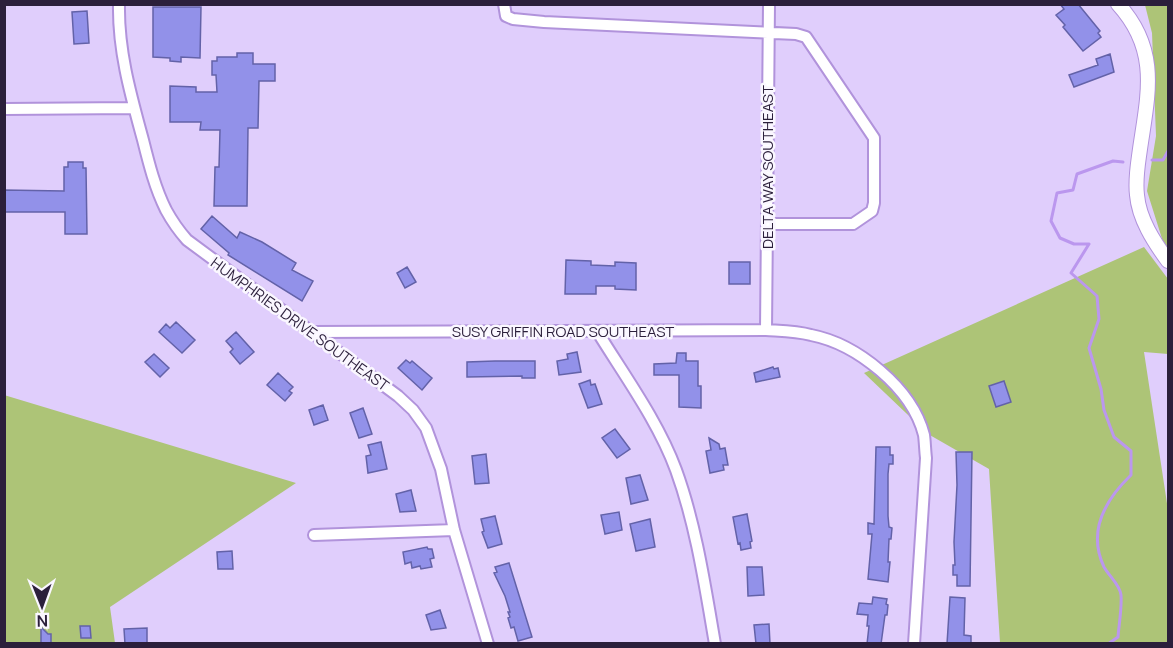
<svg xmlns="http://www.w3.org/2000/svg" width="1173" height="648" viewBox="0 0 1173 648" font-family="Manrope,sans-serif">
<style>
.green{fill:#adc477}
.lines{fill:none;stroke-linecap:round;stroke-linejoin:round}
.stream{stroke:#bb97ee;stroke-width:3}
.building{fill:#9291e9;stroke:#6362a8;stroke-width:1.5}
.minor-casing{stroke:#b193db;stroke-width:14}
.tertiary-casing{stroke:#b193db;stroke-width:16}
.minor{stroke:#fff;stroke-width:10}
.tertiary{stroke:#fff;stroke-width:14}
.labels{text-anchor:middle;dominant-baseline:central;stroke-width:5;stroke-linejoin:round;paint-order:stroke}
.street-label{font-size:15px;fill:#2b1f3b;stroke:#faf7ff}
</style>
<rect width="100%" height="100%" fill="#e0cefc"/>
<path class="green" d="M1145 5H1168V249L1164 245 1147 191 1156 136 1152 33Z
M1144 247 1168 279V354L1144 352 1168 510V643H1000L989 469 928 434 864 373Z
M4 395 296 483 110 607 115 643H5Z"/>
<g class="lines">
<path class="stream" d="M1152 160H1163L1168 151
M1108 644 1118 637C1119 624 1122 608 1121 595 1120 585 1109 576 1104 567 1087 531 1105 500 1131 475V451L1114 437 1104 410 1101 389 1089 348 1099 319 1097 296 1071 273 1089 244H1074L1060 238 1051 221 1057 193 1073 190 1077 174 1113 161 1123 162"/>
</g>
<path class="building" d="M1060 4H1078L1100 31 1098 33 1101 37 1083 51 1063 27 1065 25 1056 15 1064 9Z
M153 7H201L200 58 181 57V62L170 61V58L153 57Z
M87 11 89 43 74 44 72 12Z
M237 53H253V64H275V81H259L258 128H248L247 206H214L215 167H219L220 130H200L201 122H170V86L196 87V92H217L216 75H212V61H217V57H237Z
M1110 54 1114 72 1074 87 1069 75 1098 65 1096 59Z
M68 162H83V168H86L87 234H65V212H4V190L64 191V167H68Z
M212 216 237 238 240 232 262 242 296 263 292 270 313 281 302 301 228 255 229 253 201 229Z
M566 260 591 261V265L615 266V262L636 263V290L615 289V286H596V294H565Z
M729 262H750V284H729Z
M407 267 416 282 405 288 397 273Z
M176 322 195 340 182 353 159 332 166 324 170 328Z
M236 332 254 352 240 364 230 352 233 349 226 341Z
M577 352 581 372 559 375 557 361 568 359 567 354Z
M677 353H686V361H698V386H701V408L679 407V375H654V364L676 363Z
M154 354 169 368 160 377 145 362Z
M406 360 410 363 412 361 432 378 422 390 398 368Z
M495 361H535V378H522V376L467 377V362Z
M773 367 774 369 778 368 780 377 756 382 754 373Z
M278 373 293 387 289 391 292 393 285 401 267 385Z
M590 380 591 385 595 384 602 404 588 408 579 384Z
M1004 381 1011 402 996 407 989 386Z
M323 405 328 420 314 425 309 410Z
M363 408 372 434 359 438 350 413Z
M615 429 630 449 617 458 602 438Z
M709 438 719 444 720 449 725 448 728 465H723L724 470 710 473 706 451 711 450Z
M381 442 387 469 368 473 366 456 371 455 368 445Z
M876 447H890V455H893V464H889L888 474V516L889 527 892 528 891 539H889L888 562H890L888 582 868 579 872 534H868V523L874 524Z
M956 452H972L970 586H957V575H953V565H955L954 542 957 485Z
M486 454 489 483 475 484 472 456Z
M640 475 648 500 631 504 626 478Z
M411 490 416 511 400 512 396 494Z
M619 512 622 530 605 534 601 515Z
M747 514 752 541 750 542 751 548 741 550 740 543 738 544 733 517Z
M495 516 502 544 488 548 482 532 484 531 481 519Z
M650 519 655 547 636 551 630 524Z
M427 547 428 549H432L434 558 430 559 432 567 421 569 420 566 412 568 411 562 405 564 403 552Z
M232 551 233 569H218L217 552Z
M509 563 532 637 518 641 514 627 511 628 508 618 510 617 508 612H510L505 596 494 573 497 572 495 567Z
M747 567H762L764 595 748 596Z
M873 597 887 599 886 604 888 605 887 615H885L881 644H867L869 626H867L868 615 857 614 859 603 872 604Z
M950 597 965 598 964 635 971 636V644H947Z
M440 610 446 628 431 630 426 615Z
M769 624 770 644H756L754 625Z
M80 626H90L91 638H81Z
M41 627 48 634H51V644H41Z
M147 628V644H125L124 629Z"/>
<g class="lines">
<g class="minor-casing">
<path id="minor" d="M119 4C118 51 131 96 143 140 149 164 155 188 166 210 172 221 179 231 187 240L398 396 413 410 426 428 441 469 454 530 488 644
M504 4 506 16 513 19 544 22 796 34 806 37 874 138V203L872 211 853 224H767
M4 109 134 108
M766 330 769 4
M597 331C624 375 658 421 676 470 696 525 705 586 715 644
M312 332 766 330C781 331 796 331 811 335 857 344 912 388 924 435 925 442 925 450 926 458L914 644
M314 535 454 530"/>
</g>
<g class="tertiary-casing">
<path id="tertiary" d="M1118 4C1160 50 1148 94 1140 149 1138 164 1135 179 1137 195 1139 219 1154 242 1168 261"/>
</g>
<use href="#minor" class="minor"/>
<use href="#tertiary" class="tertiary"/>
</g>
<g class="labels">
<g class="street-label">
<text transform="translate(767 167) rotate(-90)">DELTA WAY SOUTHEAST</text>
<text transform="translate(300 324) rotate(36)">HUMPHRIES DRIVE SOUTHEAST</text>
<text x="563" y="331">SUSY GRIFFIN ROAD SOUTHEAST</text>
</g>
</g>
<rect width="1173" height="648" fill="none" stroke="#2b1f3b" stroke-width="12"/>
<g transform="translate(42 606) rotate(179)" stroke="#faf7ff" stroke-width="4.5" paint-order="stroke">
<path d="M0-4.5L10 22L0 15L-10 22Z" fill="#2b1f3b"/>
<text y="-9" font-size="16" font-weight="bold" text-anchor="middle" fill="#2b1f3b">N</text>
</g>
</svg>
